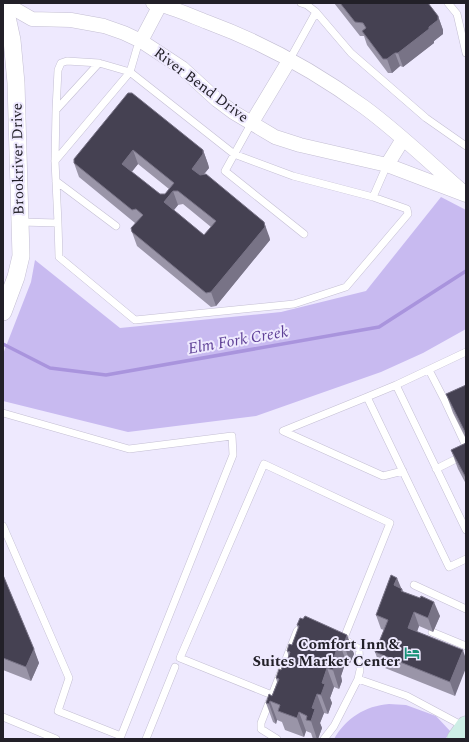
<svg xmlns="http://www.w3.org/2000/svg" width="469" height="742" viewBox="0 0 469 742" font-family="Spectral,serif">
<style>
.green{fill:#c8baf0}
.lines{fill:none;stroke-linecap:round;stroke-linejoin:round}
.stream{stroke:#a994dd;stroke-width:3.5}
.service-casing{stroke:#c4bfd3;stroke-width:8}
.minor-casing{stroke:#c4bfd3;stroke-width:15}
.tertiary-casing{stroke:#c4bfd3;stroke-width:18}
.secondary-casing{stroke:#c4bfd3;stroke-width:21}
.service{stroke:#fff;stroke-width:7}
.minor{stroke:#fff;stroke-width:14}
.tertiary{stroke:#fff;stroke-width:17}
.secondary{stroke:#ceeee6;stroke-width:20}
.wall{fill:#9a95a8;fill-rule:evenodd}
.shaded-wall{fill:#787386}
.building{fill:#454152;stroke:#787386;fill-rule:evenodd}
.labels{text-anchor:middle;dominant-baseline:central;stroke-width:4;stroke-linejoin:round;paint-order:stroke}
.street-label{font-size:15px;fill:#222028;stroke:#eee9fe}
.poi-label{font-size:15px;font-weight:bold;fill:#222028;stroke:#eee9fe;text-anchor:end}
.water-label{font-size:16px;font-style:italic;fill:#5e4096;stroke:#eee9fe}
</style>
<rect width="100%" height="100%" fill="#eee9fe"/>
<path class="green" d="M441 197 466 210V329L423 353 381 372 256 416 128 432 3 401V354L31 282 35 260 120 328 281 312 366 291Z
M389 704 406 705 436 716 451 732 445 739H334C346 718 365 706 389 704Z"/>
<g class="lines">
<path class="stream" d="M3 344 50 368 106 375 379 327 466 271"/>
<g class="service-casing">
<path id="service" d="M448 3 457 14 466 53
M316 12 351 53 426 118 466 146
M290 59 316 12 307 5 301 3
M56 110 58 70 61 63 67 61 99 63
M251 124 225 171 304 234
M56 181 116 226
M373 197 387 165
M20 222 58 223 59 257 135 320 294 304 346 287 408 214 407 209 373 197 293 176 234 154 130 72 55 161
M58 223 55 161 56 110 99 63 130 72 137 48 141 41
M466 352 396 385 466 530
M429 370 445 401 466 390
M367 397 396 385
M445 401 466 446
M3 413 129 449 232 436 233 455 121 736 58 711 69 678 3 526
M436 469 466 454
M403 471 383 476 283 431 367 397 449 567 466 559
M414 585 466 609
M432 632 466 646
M341 637 359 649 360 670 358 679
M272 695 180 658 264 464 390 523 344 638
M3 717 56 739
M146 739 175 667
M277 739 261 729V723L297 631 304 624
M324 739 334 726 358 679 407 696 465 727"/>
</g>
<g class="minor-casing">
<path id="minor" d="M4 3 32 19 71 20 104 26 124 33 141 41 182 68 217 100 233 112 275 137 300 145 387 165 466 195
M153 3C172 7 189 15 207 22 264 43 316 72 364 107 398 132 429 162 461 190
M141 41 160 5
M251 124 290 59
M387 165 403 139"/>
</g>
<g class="tertiary-casing">
<path id="tertiary" d="M3 312 16 277 21 256 16 83 12 40 4 3"/>
</g>
<g class="secondary-casing">
<path id="secondary" d="M457 739 466 726"/>
</g>
<use href="#service" class="service"/>
<use href="#minor" class="minor"/>
<use href="#tertiary" class="tertiary"/>
<use href="#secondary" class="secondary"/>
</g>
<path class="wall" d="M334 3H428L438 16 443 30V34L434 41V43L403 67 400 66 392 73H388L367 45 364 36H360Z
M128 93 203 150 208 164 209 168 203 175 269 236 270 240 216 306 211 307 137 246 132 232 135 223 79 177 74 163ZM138 164 169 189 165 194H160L131 172ZM183 204 211 227 204 235 174 210 178 205Z
M466 385V439L453 413 446 394Z
M466 443V484L458 469 451 450Z
M3 575 39 663 31 681 3 670Z
M401 588 402 589 403 592 440 616 433 632 419 626 417 632 463 650 455 696 380 666 375 652 384 630 381 629 376 615Z
M297 625 347 635 354 654 350 663 346 661 341 676 342 681 339 689 334 687 330 698 332 703 328 714 324 713 320 723 322 728 318 739H313L311 733 306 731 304 737 285 730 282 722 277 720 276 724 273 722 266 703 272 696 277 682 276 678 287 661 289 657 287 651 292 645 298 629Z"/>
<path class="shaded-wall" d="M438 16 443 30V34L434 41V43L403 67 398 53 429 27Z
M395 53 400 66 392 73 387 59Z
M133 150 138 164 127 178 122 164Z
M203 150 208 164 209 168 197 183 192 169Z
M173 191 178 205 169 216 164 202Z
M264 222 269 236 270 240 216 306 211 292Z
M397 578 402 590V589L407 603 394 585Z
M434 602 440 616 433 632 428 618Z
M414 612 419 626 413 642 408 628Z
M347 635 354 654 350 663 344 644Z
M339 642 346 661 341 676 342 681 339 689 333 670V661Z
M34 649 39 663 31 681 26 667Z
M463 650 466 659V668L455 696 450 682Z
M327 668 334 687 330 698 332 703 328 714 321 695 322 683Z
M317 694 324 713 320 723 322 728 318 739H317L311 721 312 708Z
M270 701 277 720 276 724 269 704Z
M299 712 306 731 304 737 297 718Z"/>
<path class="building" d="M340 3H428L438 16V20L429 27V29L398 53H395L387 59H383L362 31 366 28 363 23 355 22Z
M128 93H132L203 150V154L192 169 200 175 206 174 264 222 265 227 211 292 206 293 132 232 131 228 143 215 136 209 132 210 74 163V159ZM133 150 174 183 165 194H160L122 164ZM173 191H178L216 221 204 235 164 202Z
M466 385V434L446 394Z
M466 443V478L451 450Z
M3 575 34 649 26 667 3 658Z
M391 575 397 578 394 585 402 589 401 591 420 598 421 596 434 602 428 618 414 612 408 628 463 650 450 682 375 652 388 620 376 615Z
M305 616 347 635 344 644 339 642 333 661 335 662 333 670 327 668 322 683 325 684 321 695 317 694 312 708 315 709 311 721 306 720 307 716 299 712 297 718 278 711 280 705 270 701 269 704 266 703 269 694 272 696 279 679 276 678 279 669 281 670 285 660 287 661 290 652 287 651 289 644 292 645 299 626 297 625 300 618 303 619Z"/>
<defs>
<g id="hotel-bare" transform="scale(1.2)"><path d="M-6-4.5h1.5V1H6V5H4.5V3h-9V5H-6ZM-4 0a1.8 1.8 0 1 1 3.6 0ZM.5 0V-2.5h3Q6-2.5 6 0Z" fill="#199277" stroke="#eee9fe" stroke-width="2.5" paint-order="stroke"/></g>
</defs>
<g fill-rule="evenodd">
<use href="#hotel-bare" x="412" y="653"/>
</g>
<g class="labels">
<g class="street-label">
<text transform="translate(201 85) rotate(37)">River Bend Drive</text>
<text transform="translate(18 159) rotate(-91)">Brookriver Drive</text>
</g>
<g class="poi-label">
<text x="400" y="644">Comfort Inn &amp;<tspan x="400" dy="17">Suites Market Center</tspan></text>
</g>
<g class="water-label">
<text transform="translate(238 340) rotate(-10)">Elm Fork Creek</text>
</g>
</g>
<rect width="469" height="742" fill="none" stroke="#222028" stroke-width="8"/>
</svg>
